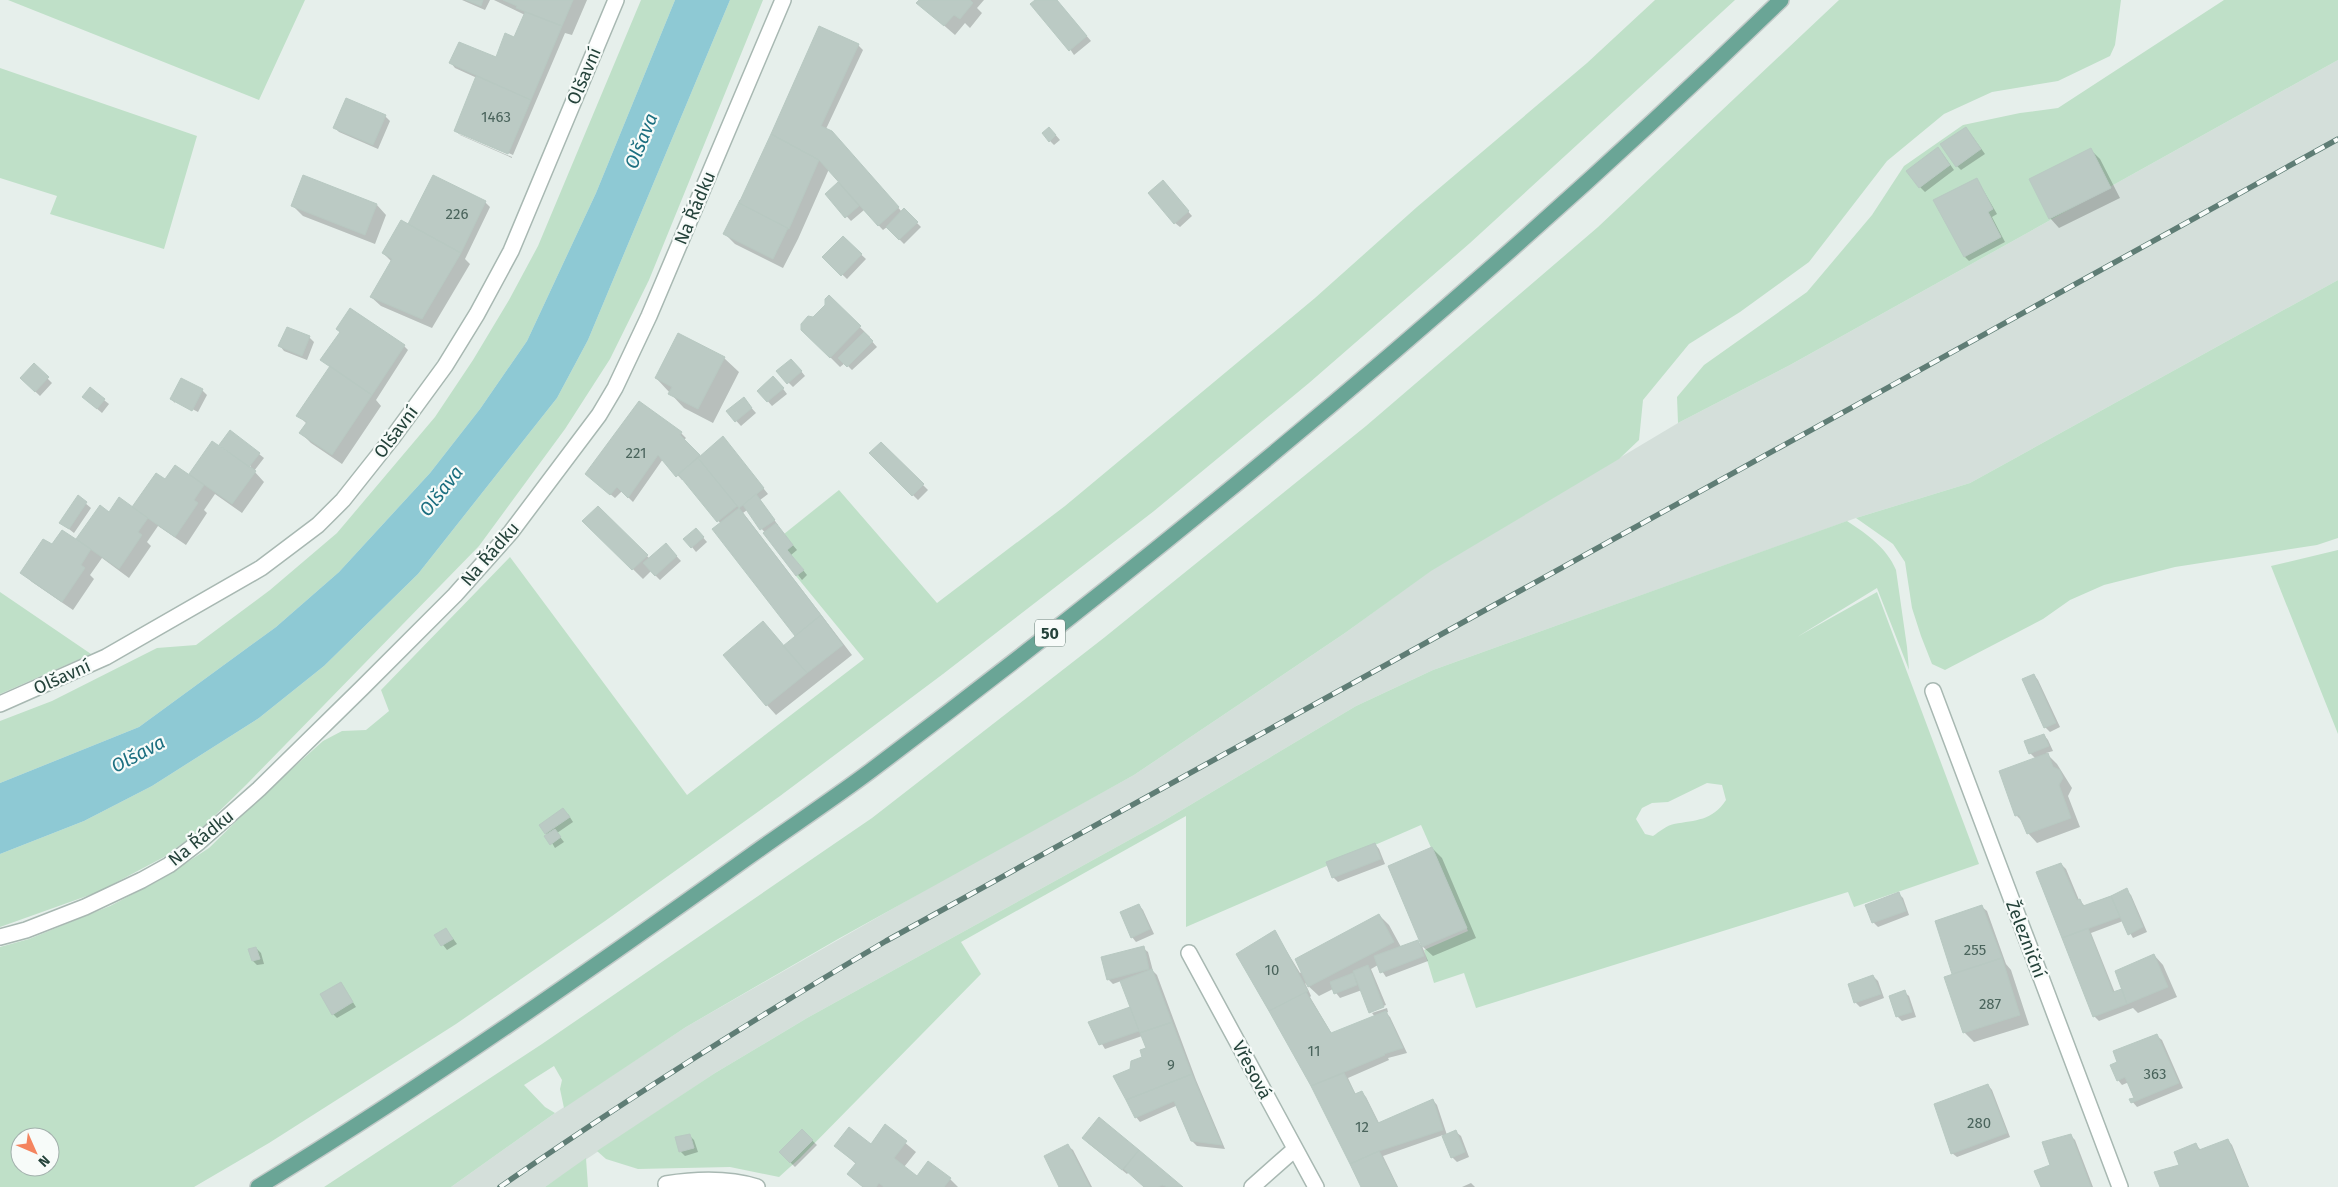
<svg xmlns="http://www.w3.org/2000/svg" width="2338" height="1187" viewBox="0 0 2338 1187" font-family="'Fira Sans',sans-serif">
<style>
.built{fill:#d4dfda}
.green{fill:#bfe0c8;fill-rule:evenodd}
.water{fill:#8ec9d4}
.shadow{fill:#0003}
.building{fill:#bbcac4;stroke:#b8c9c2}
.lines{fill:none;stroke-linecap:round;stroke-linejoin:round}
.minor-casing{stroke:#a8b8b2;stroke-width:18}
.major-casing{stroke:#c2cac8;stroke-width:18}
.minor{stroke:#fff;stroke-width:15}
.major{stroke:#6aa596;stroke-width:15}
.rail-casing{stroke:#5f7d75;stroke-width:5.5}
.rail{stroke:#f7fbf9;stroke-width:4;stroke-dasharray:11;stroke-linecap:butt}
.labels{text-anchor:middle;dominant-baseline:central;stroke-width:4.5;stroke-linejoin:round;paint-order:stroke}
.number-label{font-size:15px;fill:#4a645c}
.shield{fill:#f7fbf9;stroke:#637a73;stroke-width:1}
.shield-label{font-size:16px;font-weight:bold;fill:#24423a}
.street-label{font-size:18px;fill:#24423a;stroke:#f7fbf9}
.water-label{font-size:19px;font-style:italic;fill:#1c6f80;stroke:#f7fbf9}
</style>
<rect width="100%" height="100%" fill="#e6efeb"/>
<path class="built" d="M2338 60V280L1970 483 1856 518 1433 670 1356 706 1160 823 807 1018 715 1073 545 1187H451L555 1113 686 1027 955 873 1134 775 1345 633 1430 571 1678 423 1790 365Z"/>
<path class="green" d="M8 0H305L259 100Z
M641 0H675L596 193 527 341 480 409 430 473 339 572 276 627 139 727 0 783V721L52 701 157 648 196 645 270 590 337 533 435 417 473 360 509 300 538 246Z
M730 0H763L649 280 610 359 565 429 479 546 247 784 197 833 164 857 98 892 0 927V854L84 821 152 786 259 718 324 666 418 574 557 398 588 340Z
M1655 0H1735L1470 243 1309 383 1154 511 943 674 780 796 605 921 456 1024 269 1143 194 1187H0V947L29 939 110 906 158 881 209 848 265 793 323 741 342 731 366 730 389 711 381 690 510 557 687 795 864 659 796 576 804 570 787 550 793 545 784 534 839 490 937 603 1065 506 1315 298 1417 207 1587 63ZM20 1137H50V1167H20Z
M1839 0H2121L2115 45 2110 56 2058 81 1992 92 1944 114 1887 161 1809 262 1740 312 1689 344 1643 400 1639 440 1619 459 1431 571 1345 633 1134 775 838 939 686 1027 564 1108 560 1089 562 1080 554 1066 524 1085 545 1107 555 1113 451 1187H324L542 1044 872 818 1105 637 1366 426 1598 227Z
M2224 0H2338V60L1790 365 1678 423 1677 397 1704 365 1807 292 1872 215 1904 166 1963 125 2020 113 2058 108Z
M0 68 197 136 164 249 50 214 57 196 0 178Z
M2338 280V538L2317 545 2175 567 2104 585 2070 600 2043 619 1945 670 1932 664 1921 636 1912 608 1905 562 1893 544 1856 518 1970 483Z
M1847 521C1867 534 1887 548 1896 570L1907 647 1909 670 1877 588 1797 637 1877 592 1979 864 1854 907 1848 892 1476 1008 1464 973 1434 983 1424 950 1468 931 1421 825 1186 927V816L961 942 981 974 800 1158 779 1177 730 1167 638 1169 606 1159 597 1151 715 1073 807 1018 1160 823 1356 706 1433 670ZM1707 783 1722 785 1726 800C1712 821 1696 820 1674 824 1667 825 1659 832 1653 836L1645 834 1636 819 1642 808 1652 803 1668 802Z
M2338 550V734L2271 566Z
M0 592 91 654 0 694Z
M586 1158 588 1187H545Z"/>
<path class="water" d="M675 0H730L588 340 557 398 418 574 324 666 259 718 152 786 84 821 0 854V783L139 727 276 627 339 572 430 473 480 409 527 341 596 193Z"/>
<path class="shadow" d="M462 0H490L485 10Z
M494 0H587L572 35 565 33 513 155 459 131V134L455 130 477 78 455 68 451 63 497 59 515 39 525 15Z
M920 0H984L977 8 982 13 970 28 965 23 955 35 918 3Z
M1037 0H1056L1091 41 1074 55Z
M858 45 863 50 826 129 836 137 902 212 904 210 921 227 904 244 887 227 883 230 864 210 851 221 826 194 840 182 829 169 798 239 783 268 735 244 725 234Z
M385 116 390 121 378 149 339 132 334 127Z
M1054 133 1060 140 1054 145 1050 141Z
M1970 133 1985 154 1961 170 1957 166Z
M459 134 512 157V158L460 135Z
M2090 149 2100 159 2120 198 2059 228 2050 218Z
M1942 153 1954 170 1925 192 1920 187Z
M1977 179 1997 214 1992 217 2005 242 1969 261 1965 257Z
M1167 187 1192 216 1180 227 1175 223Z
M485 202 490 207 465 259 470 264 432 328 381 306 371 297 392 262 383 253 408 225Z
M377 205 386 215 375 244 303 216 293 206Z
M843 238 866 259 847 279 824 257Z
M829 297 870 337 869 338 877 347 852 370 845 363 840 367 802 329 827 305Z
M309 337 314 342 307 360 284 351 280 346Z
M404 346 408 350 376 400 381 406 342 464 311 443 301 433 307 424 298 415 331 367Z
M724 358 739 372 713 423 684 408 656 378Z
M34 365 52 383 40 396 21 378Z
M796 365 805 376 793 387 778 372Z
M778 382 787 394 772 406 759 391Z
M202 390 207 395 198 412 175 400V403L171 399Z
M104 400 109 404 102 413 89 402Z
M639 403 681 433 686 438 684 440 700 456 727 443 768 494 760 500 778 525 777 526 797 550 791 555 807 575 802 580 747 510 743 513 852 655 776 715 767 705 797 636 714 529 721 524 684 479 682 480 663 459 633 502 622 491 615 498 592 479Z
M748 404 756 413 741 426 728 412Z
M213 443 249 468 251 466 224 447 259 454 264 458 254 471 264 482 242 513 215 494 204 510 207 513 186 545 158 526 147 542 151 546 129 578 102 558 90 575 94 579 73 610 32 582 22 572 52 546 77 541 100 507 109 513 133 508 165 481 189 476Z
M881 443 928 490 918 500 871 454Z
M78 497 91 508 74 533 61 523Z
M598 507 650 559 670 549 681 561 660 580 651 571 643 579 584 521Z
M700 534 707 542 696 552 692 547Z
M2034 675 2038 680 2060 727 2050 732 2045 727Z
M2044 735 2048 740 2053 751 2046 753 2057 764 2072 788 2068 796 2080 827 2037 843 2028 833 2024 823 2017 816 2036 759 2030 753Z
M568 814 573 822 557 833 564 842 555 848 546 833Z
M1375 844 1379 849 1385 864 1338 882 1333 877Z
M1432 848 1442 858 1476 938 1433 956 1423 947Z
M2061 864 2066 869 2079 900 2085 906 2126 890 2131 895 2147 932 2133 938 2123 921 2091 933 2115 993 2123 990 2154 955 2163 965 2177 997 2138 1013 2133 1008 2099 1021 2094 1016Z
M1898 893 1903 898 1909 915 1878 927 1874 923 1867 905Z
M1139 905 1143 910 1154 934 1136 942 1132 937Z
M1982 907 1987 911 2006 964 2011 970 2029 1025 1974 1042 1964 1032 1954 975 1936 922Z
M1379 915 1389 925 1401 947 1417 941 1422 946 1428 961 1386 977 1378 965 1371 969 1386 1005 1371 1011V1013L1362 990 1340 998 1333 989 1319 996 1305 983 1311 996 1310 997 1332 1034 1375 1017 1372 1013 1387 1008 1388 1012 1386 1013 1390 1017 1407 1053 1388 1058 1389 1060 1348 1078 1356 1095 1362 1093 1366 1097 1379 1123 1433 1100 1437 1105 1447 1135 1456 1132 1461 1136 1469 1157 1457 1162 1452 1157 1443 1135 1383 1156 1398 1187H1364L1312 1086 1238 955 1275 932 1300 973Z
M446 929 457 944 447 950 436 936Z
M256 948 261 953 264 964 257 965 253 961Z
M1143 948 1148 952 1153 971 1157 975 1196 1080 1225 1149 1197 1146 1192 1141 1178 1105 1140 1122 1136 1117 1131 1069 1143 1058 1147 1049 1142 1036 1105 1049 1089 1023 1131 1007 1121 981 1113 984 1108 979Z
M1873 976 1878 981 1884 998 1860 1007 1855 1002Z
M341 983 356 1007 337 1018 333 1014Z
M1904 992 1909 996 1916 1017 1902 1021 1897 1016Z
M2157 1036 2162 1040 2183 1088 2137 1107 2131 1100 2136 1098 2129 1082 2122 1085 2118 1080Z
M1988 1085 1992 1090 2010 1137 1957 1157 1952 1153Z
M1099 1119 1181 1187H1145L1129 1172 1127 1174 1088 1143Z
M885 1126 916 1152 904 1167 917 1177 950 1179 958 1187H863L859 1184 849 1174 856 1164 836 1146H871Z
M802 1131 817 1145 795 1167 780 1152Z
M689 1135 694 1140 698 1152 685 1156 680 1151Z
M2071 1136 2075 1140 2093 1187H2042L2052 1166Z
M2228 1140 2232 1145 2249 1187H2161L2196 1145 2201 1150Z
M1068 1146 1073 1150 1092 1187H1061Z
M1471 1183 1475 1187H1462Z"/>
<path class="building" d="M466 0H483L481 6Z
M503 0H573L562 26 516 8 517 6Z
M919 0H970L973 3 960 19 954 15 944 26 916 3Z
M1035 0H1057L1087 36 1069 51 1030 4Z
M525 12 562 26 531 100 449 63 459 42 496 57 505 33 514 37Z
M819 26 859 44 821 126 832 131 899 207 878 226 819 160 771 134Z
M476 76 531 100 508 154 454 131Z
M346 98 386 115 373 145 333 128Z
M1049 127 1056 135 1049 142 1042 133Z
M1966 127 1981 149 1956 167 1940 144Z
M771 134 819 160 789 229 739 203Z
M1938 147 1950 165 1919 188 1906 171Z
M2091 148 2111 188 2049 219 2029 179Z
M303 175 377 204 365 235 291 206Z
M433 175 486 201 461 253 408 224Z
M1977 178 1993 209 1988 212 2001 237 1964 257 1933 200Z
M1163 180 1189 211 1174 224 1148 193Z
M838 182 859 206 845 218 825 194Z
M740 200 739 203 788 228 773 259 723 234Z
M904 208 918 222 899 240 886 227Z
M401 220 461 253 422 319 370 297 392 259 382 253Z
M843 236 862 254 841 276 822 257Z
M829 295 861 326 830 358 801 330V324L808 316 813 317 825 305V299Z
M350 308 405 345 372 395 320 360 340 332 336 329Z
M287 327 310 336 302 356 278 346Z
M864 332 873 341 847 367 838 358Z
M678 333 725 357 698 409 668 394 672 387 655 378Z
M791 359 802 371 787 384 776 371Z
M34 363 49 377 35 392 20 378Z
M330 366 372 395 332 455 299 433 307 422 296 416Z
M773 376 784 388 767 402 757 391Z
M181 378 203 389 192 411 170 399Z
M90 387 105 399 97 409 82 397Z
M744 397 752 408 735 422 726 411Z
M639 401 682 432 680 435 700 455 676 477 658 455 628 498 617 487 610 495 585 474Z
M230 430 260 453 249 467 219 445Z
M723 436 764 488 739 508 698 458Z
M212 441 256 471 232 504 189 474Z
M881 442 924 484 912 496 869 453Z
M698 458 737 506 717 522 678 474Z
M175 465 204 485 194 500 198 503 175 537 132 507 156 473 165 479Z
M756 494 775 520 760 530 743 505Z
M78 495 87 502 69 529 59 523Z
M119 497 148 518 138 532 142 535 119 569 76 539 100 505 109 512Z
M598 506 648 555 632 570 582 521Z
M739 508 821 615 795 636 712 529Z
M776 523 793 545 787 550 804 570 796 576 763 533Z
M696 528 704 537 691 548 683 539Z
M62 530 91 549 81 565 85 568 62 602 20 573 43 539 52 544Z
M666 543 677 556 655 576 643 563Z
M821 615 843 645 807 673 783 646Z
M763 621 807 673 766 706 723 655Z
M2034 674 2056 723 2044 728 2022 679Z
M2044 734 2049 746 2029 754 2024 741Z
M2048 753 2053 767 2060 770 2063 778 2059 785 2071 818 2027 834 2019 815 2015 816 1999 771Z
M563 808 570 817 545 834 539 825Z
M555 829 561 837 550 845 544 836Z
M1375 843 1381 859 1332 878 1326 862Z
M1432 847 1467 928 1422 947 1388 866Z
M2061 863 2077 900 2080 899 2083 906 2111 896 2120 917 2062 938 2036 872Z
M2127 888 2143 927 2128 935 2111 896Z
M1899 892 1906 911 1872 923 1865 905Z
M1139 904 1150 929 1131 938 1120 912Z
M1982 905 2002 958 1952 974 1935 921Z
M1379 914 1394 942 1308 987 1295 959Z
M446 928 453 939 441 946 434 935Z
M2088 928 2113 992 2122 989 2127 1004 2093 1017 2062 938Z
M1275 930 1308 991 1269 1011 1236 954Z
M1418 940 1424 956 1380 973 1374 956Z
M1144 946 1149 969 1107 980 1101 957Z
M256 947 260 959 252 961 248 949Z
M2154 954 2168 987 2127 1004 2115 971Z
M2002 958 2020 1015 1963 1033 1944 977Z
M1368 965 1384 1007 1369 1013 1353 971Z
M1152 969 1172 1022 1140 1033 1120 981Z
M1353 973 1357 985 1334 994 1330 982Z
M1873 975 1881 994 1854 1003 1848 984Z
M341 982 353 1002 332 1015 320 994Z
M1905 990 1912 1012 1896 1017 1889 996Z
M1306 992 1331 1033 1386 1011 1403 1048 1384 1054 1385 1055 1311 1086 1269 1011Z
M1130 1007 1139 1031 1099 1045 1088 1022Z
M1172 1022 1192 1074 1126 1100 1113 1076 1130 1069 1131 1061 1142 1057 1140 1050 1146 1048 1140 1033Z
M2157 1034 2179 1083 2131 1103 2129 1099 2134 1098 2125 1077 2117 1081 2110 1065 2117 1062 2113 1051Z
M1344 1073 1355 1094 1362 1091 1378 1123 1433 1099 1443 1130 1379 1151 1350 1164 1311 1086Z
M1192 1074 1222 1145 1191 1141 1174 1101 1135 1118 1126 1100Z
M1988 1084 2007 1133 1951 1154 1934 1104Z
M1099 1117 1139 1150 1122 1170 1082 1138Z
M885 1124 907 1141 894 1158 917 1176 928 1161 951 1178 944 1187H884L879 1183 876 1187H863L847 1174 856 1163 834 1146 849 1127 871 1144Z
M802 1129 813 1140 790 1163 779 1152Z
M1456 1130 1465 1152 1451 1158 1442 1136Z
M690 1134 694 1148 679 1152 675 1137Z
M2071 1134 2091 1187H2041L2034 1171 2050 1165 2042 1142Z
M2228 1139 2248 1187H2160L2154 1172 2179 1165 2174 1152 2196 1143 2199 1150Z
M1068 1144 1090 1187H1059L1044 1156Z
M1139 1150 1183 1187H1168L1162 1185 1158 1187H1144L1124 1169Z
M1379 1151 1397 1187H1361L1350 1164Z"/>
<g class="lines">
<g class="minor-casing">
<path id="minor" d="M1933 691 2120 1187
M0 704 106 657 261 568 318 525 343 500 393 437 445 366 477 314 511 251 616 0
M0 937 26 930 85 907 142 880 169 865 199 842 259 789 362 688 455 595 511 532 599 415 615 388 649 316 783 0
M1189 953 1316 1187
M666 1184C697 1179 728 1178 757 1187
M1252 1187 1295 1149"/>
</g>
<g class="major-casing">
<path id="major" d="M258 1187C427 1084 589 971 750 856 789 828 830 801 869 772 1187 533 1495 277 1781 0"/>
</g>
<use href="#minor" class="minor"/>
<use href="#major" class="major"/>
<g class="rail-casing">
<path id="rail" d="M500 1187C625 1100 754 1019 886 941L2338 139"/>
</g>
<use href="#rail" class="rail"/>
</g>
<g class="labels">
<g class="number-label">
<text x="496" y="117">1463</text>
<text x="457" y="214">226</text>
<text x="636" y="453">221</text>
<text x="1975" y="950">255</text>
<text x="1272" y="970">10</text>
<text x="1990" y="1004">287</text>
<text x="1314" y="1051">11</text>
<text x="1171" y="1065">9</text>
<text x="2155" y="1074">363</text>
<text x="1979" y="1123">280</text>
<text x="1362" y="1127">12</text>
</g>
<rect class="shield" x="1035" y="619.5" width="30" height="27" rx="4"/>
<g class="shield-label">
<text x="1050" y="633">50</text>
</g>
<g class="street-label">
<text transform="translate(584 76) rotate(-67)">Olšavní</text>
<text transform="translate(695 208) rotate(-67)">Na Řádku</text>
<text transform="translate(396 432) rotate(-53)">Olšavní</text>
<text transform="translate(490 554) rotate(-49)">Na Řádku</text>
<text transform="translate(62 677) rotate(-24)">Olšavní</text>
<text transform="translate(201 838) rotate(-39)">Na Řádku</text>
<text transform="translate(2026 939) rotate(69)">Železniční</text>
<text transform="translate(1252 1070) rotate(62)">Vřesová</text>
</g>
<g class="water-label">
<text transform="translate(641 141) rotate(-68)">Olšava</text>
<text transform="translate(441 491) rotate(-52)">Olšava</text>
<text transform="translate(138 754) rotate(-28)">Olšava</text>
</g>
</g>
<g transform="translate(35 1152) rotate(135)"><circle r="24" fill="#f7fbf9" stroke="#a3b1ad"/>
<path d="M0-4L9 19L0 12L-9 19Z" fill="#f4845f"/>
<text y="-8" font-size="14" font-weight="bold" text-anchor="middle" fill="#24423a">N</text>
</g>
</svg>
